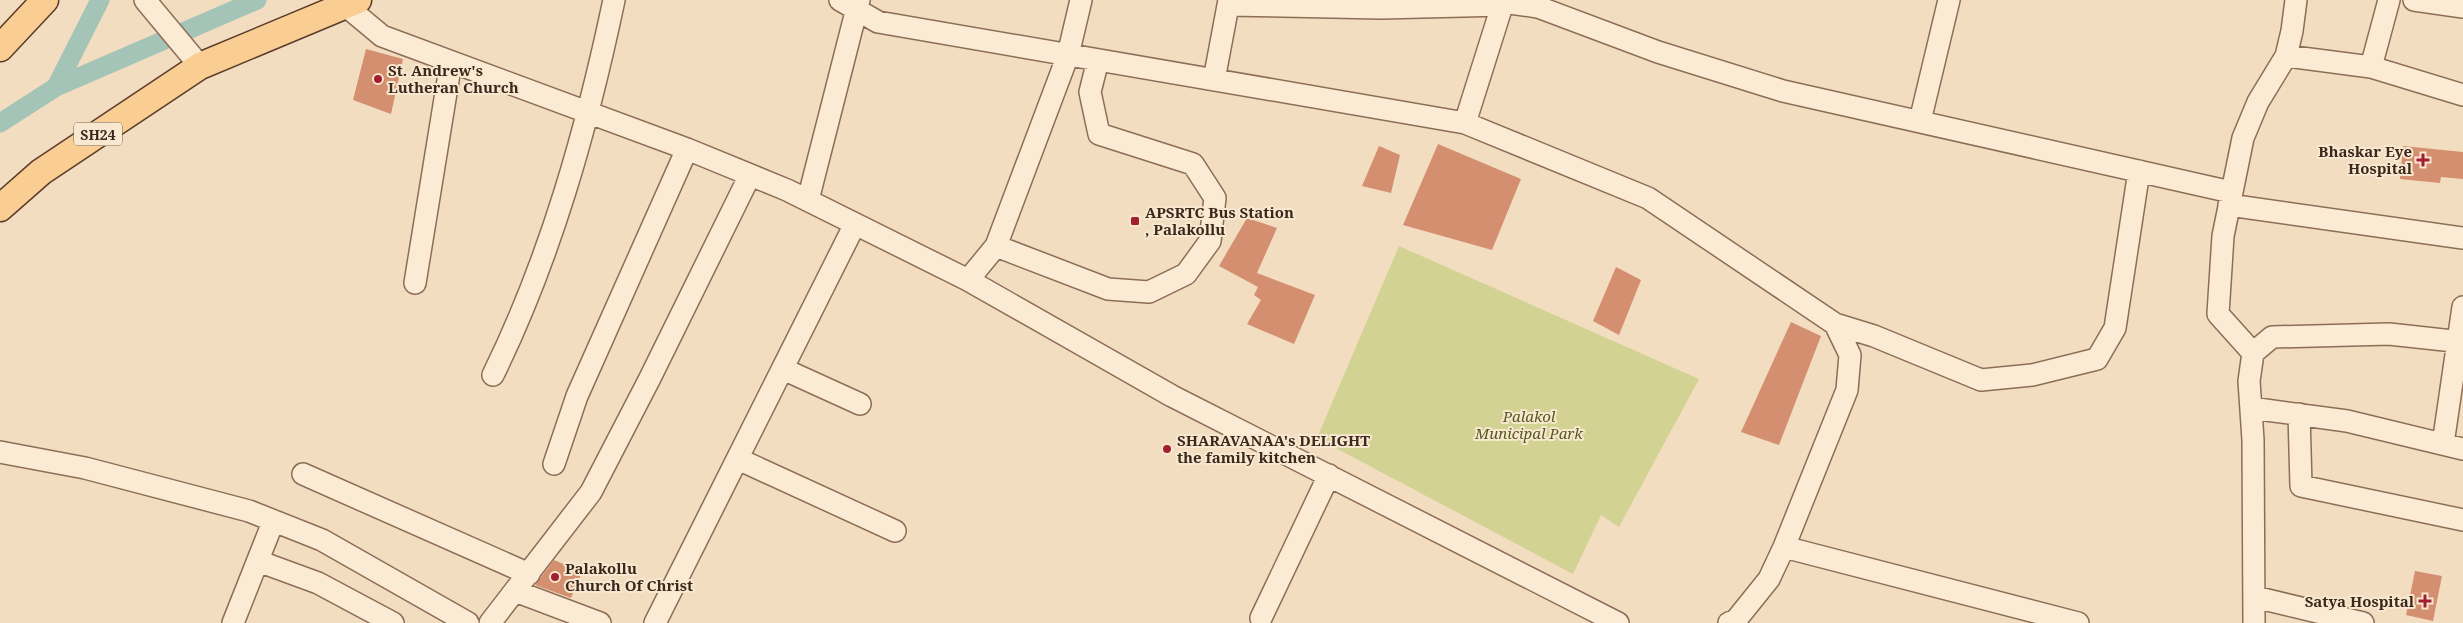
<svg xmlns="http://www.w3.org/2000/svg" width="2463" height="623" viewBox="0 0 2463 623" font-family="'Noto Serif',serif">
<style>
.green{fill:#d2d292}
.lines{fill:none;stroke-linecap:round;stroke-linejoin:round}
.canal{stroke:#a3c4b6;stroke-width:19}
.building{fill:#d48f71}
.minor-casing{stroke:#8d6d56;stroke-width:24}
.major-casing{stroke:#5a3b2a;stroke-width:29}
.minor{stroke:#fcebd4;stroke-width:21}
.major{stroke:#face93;stroke-width:26}
.poi-dot{fill:#a31f30;stroke:#f9e8d0;stroke-width:2}
.labels{text-anchor:middle;dominant-baseline:central;stroke-width:4;stroke-linejoin:round;paint-order:stroke}
.shield{fill:#f9e8d0;stroke:#746152;stroke-width:1}
.shield-label{font-size:14px;font-weight:bold;fill:#3b271c}
.poi-label{font-size:15px;font-weight:bold;fill:#3b271c;stroke:#f9e8d0;text-anchor:start}
.park-label{font-size:15px;font-style:italic;fill:#525a20;stroke:#f9e8d0}
</style>
<rect width="100%" height="100%" fill="#f2ddc0"/>
<path class="green" d="M1399 246 1699 379 1619 527 1601 515 1573 574 1317 438Z"/>
<g class="lines">
<path class="canal" d="M56 87 257 0
M0 123 56 87 100 0"/>
</g>
<path class="building" d="M366 49 403 59 391 114 353 100Z
M1438 144 1521 179 1492 250 1403 225Z
M1379 146 1400 155 1391 193 1362 186Z
M2403 146 2463 152V179L2441 177 2440 183 2400 179Z
M1247 218 1277 228 1257 273 1315 295 1294 344 1247 324 1261 300 1254 295 1258 287 1219 266Z
M1616 267 1641 280 1619 335 1593 321Z
M1791 322 1821 336 1779 445 1741 432Z
M554 560 582 572 571 598 535 585Z
M2415 571 2442 576 2433 621 2406 615Z"/>
<g class="lines">
<g class="minor-casing">
<path id="minor" d="M145 0 200 66
M840 0 878 22 1465 123 1648 198 1835 324 1850 355 1847 390 1784 547 1769 579 1736 620 1729 623
M2414 0 2463 7
M1228 5 1381 8 1504 5
M346 6 382 36 687 149 787 190 968 280 1172 396 1618 623
M2286 56 2371 67 2463 95
M2371 67 2389 0
M1214 80 1229 0
M1920 121 1949 0
M1465 123 1501 9 1504 5 1510 3 1538 7 1658 52 1783 91 2231 192
M808 200 859 0
M2229 205 2463 238
M996 246 1108 289 1149 292 1186 274 1210 241 1215 198 1193 164 1099 134 1090 92 1098 60
M968 280 996 246 1068 55 1081 0
M415 283 451 62
M1835 324 1874 336 1981 380 2032 375 2097 359 2115 328 2139 171
M2253 353 2218 314 2223 236 2243 138 2258 102 2286 56 2292 31 2296 0
M783 369 860 404
M493 375C551 257 587 128 614 0
M2251 408 2347 421 2463 449
M2299 414 2301 486 2463 520
M2443 444 2463 307
M0 452 85 468 249 511 322 540 468 623
M738 459 895 531
M554 464 577 396 687 149
M303 474 529 574
M1784 547 2078 623
M258 561 318 583 393 623
M515 591 600 623
M2255 597 2363 623
M1261 618 1329 475
M233 623 273 522
M490 623 591 492 650 378 750 175
M655 623 855 224
M2254 623 2253 440 2249 381 2253 353 2272 337 2389 334 2463 342"/>
</g>
<g class="major-casing">
<path id="major" d="M0 48 45 0
M0 208 41 172 200 66 358 0"/>
</g>
<use href="#minor" class="minor"/>
<use href="#major" class="major"/>
</g>
<g class="poi-dot">
<circle cx="378" cy="79" r="5"/>
<path d="M2420.5 152.5h5v5h5v5h-5v5h-5v-5h-5v-5h5z"/>
<rect x="1130" y="216" width="10" height="10" rx="2.5"/>
<circle cx="1167" cy="449" r="5"/>
<circle cx="555" cy="577" r="5"/>
<path d="M2422.5 593.5h5v5h5v5h-5v5h-5v-5h-5v-5h5z"/>
</g>
<g class="labels">
<rect class="shield" x="74" y="122.5" width="48" height="23" rx="4"/>
<g class="shield-label">
<text x="98" y="134">SH24</text>
</g>
<g class="poi-label">
<text x="388" y="70">St. Andrew's<tspan x="388" dy="17">Lutheran Church</tspan></text>
<text x="2412" y="151" text-anchor="end">Bhaskar Eye<tspan x="2412" dy="17">Hospital</tspan></text>
<text x="1145" y="212">APSRTC Bus Station<tspan x="1145" dy="17">, Palakollu</tspan></text>
<text x="1177" y="440">SHARAVANAA's DELIGHT<tspan x="1177" dy="17">the family kitchen</tspan></text>
<text x="565" y="568">Palakollu<tspan x="565" dy="17">Church Of Christ</tspan></text>
<text x="2414" y="601" text-anchor="end">Satya Hospital</text>
</g>
<g class="park-label">
<text x="1529" y="416">Palakol<tspan x="1529" dy="17">Municipal Park</tspan></text>
</g>
</g>
</svg>
